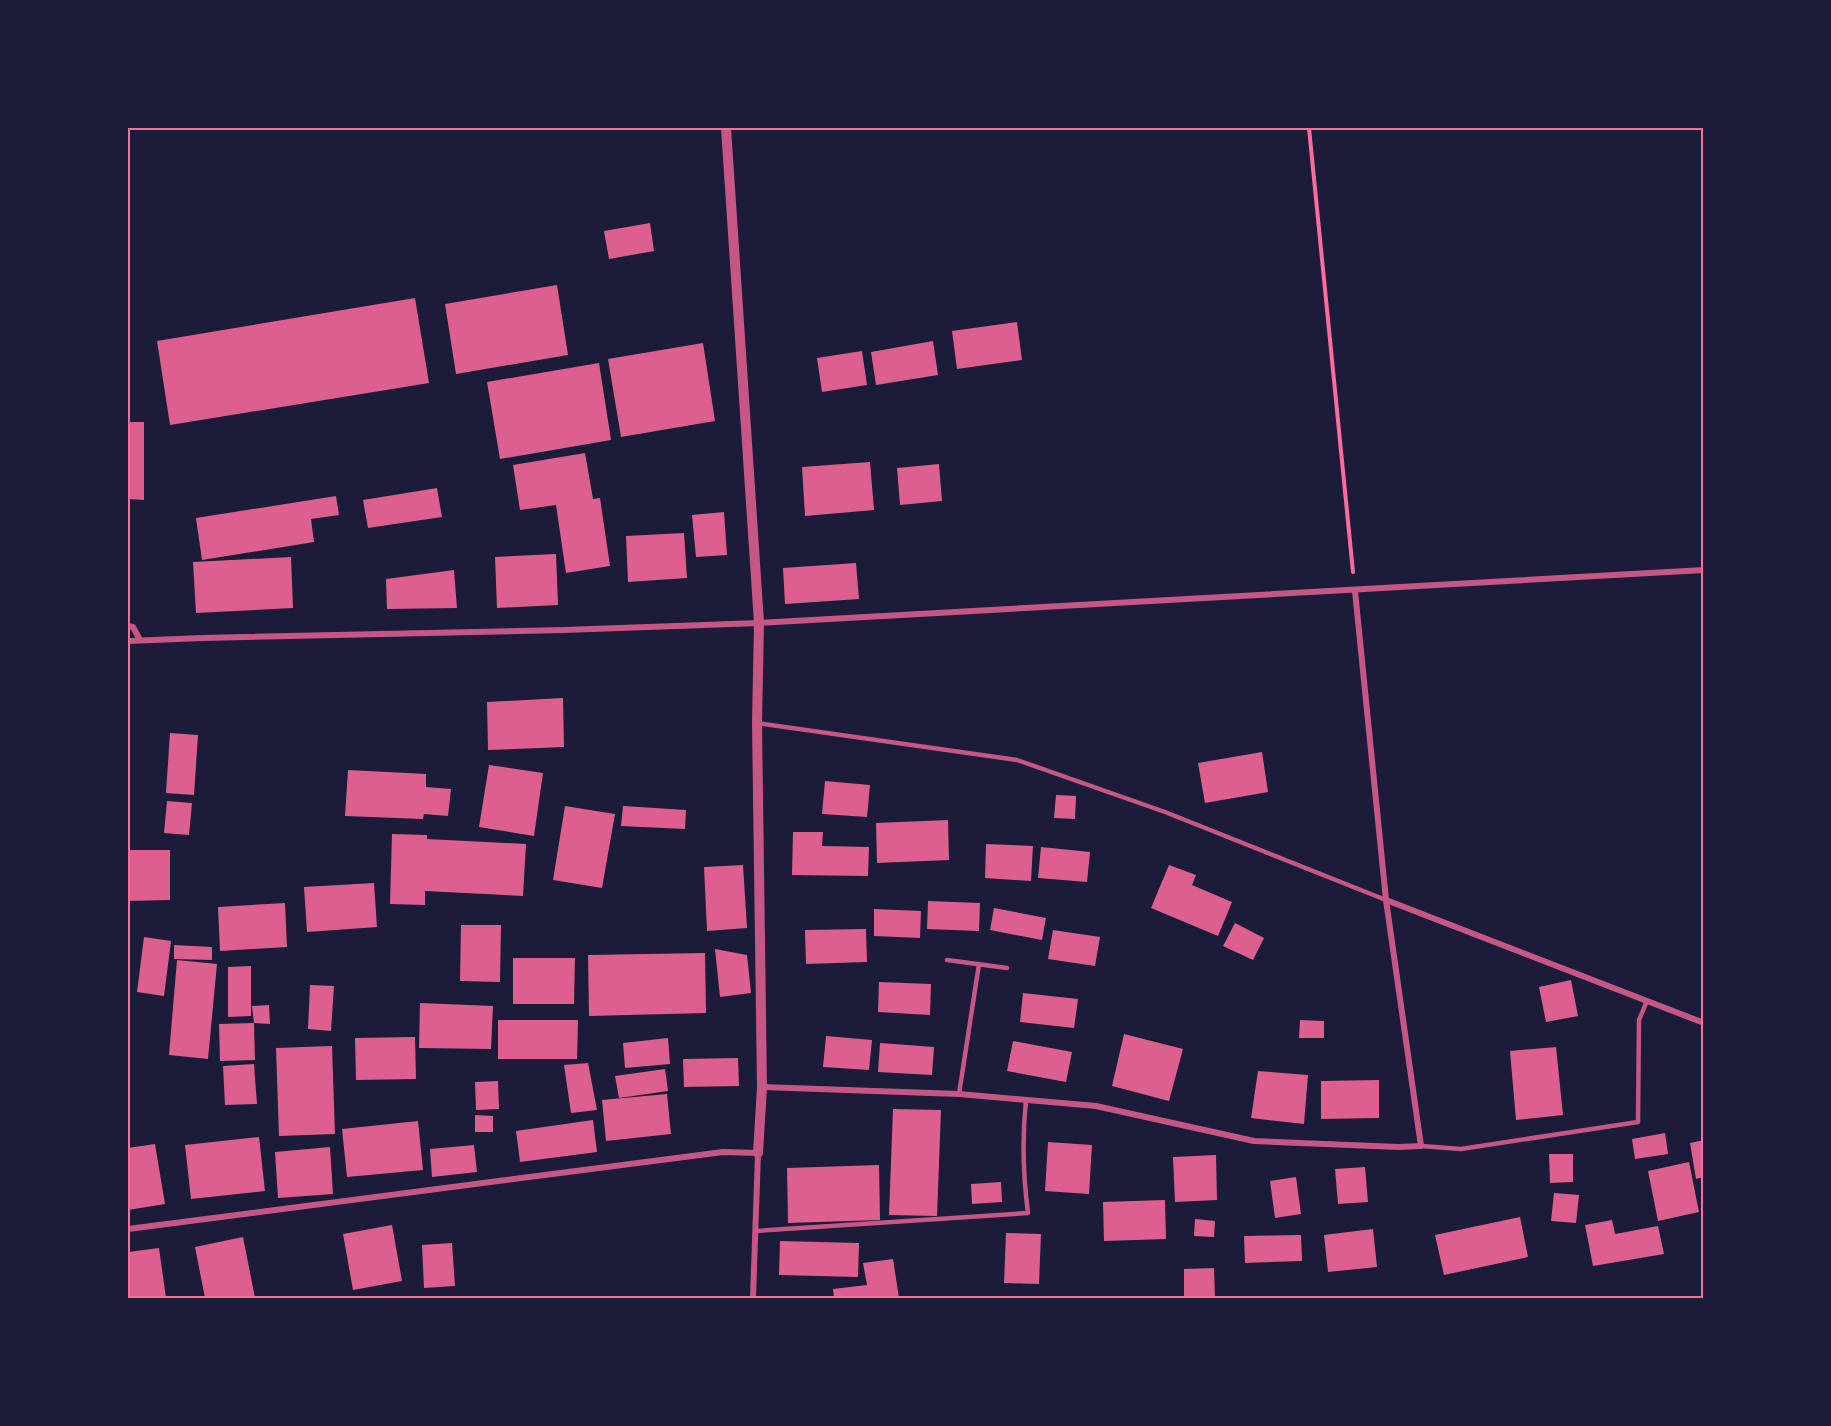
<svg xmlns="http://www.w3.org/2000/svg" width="1831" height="1426" viewBox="0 0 1831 1426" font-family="Lato,sans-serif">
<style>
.building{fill:#dd5f8e}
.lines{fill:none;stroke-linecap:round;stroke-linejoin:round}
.path{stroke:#ff6b9d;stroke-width:4}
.service{stroke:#c65784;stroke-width:4.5}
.minor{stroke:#c65784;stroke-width:6}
.tertiary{stroke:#c65784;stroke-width:10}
.neatline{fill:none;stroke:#ff6b9d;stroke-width:2}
</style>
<rect width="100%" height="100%" fill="#1b1b3a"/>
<path class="building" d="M650 223 654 251 609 259 604 231Z
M557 285 568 355 456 374 445 304Z
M415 298 429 383 170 425 157 341Z
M1017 322 1022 360 957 369 952 331Z
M933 341 938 375 876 385 871 352Z
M703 343 715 421 621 437 608 359Z
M862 351 867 385 822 392 817 358Z
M599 363 611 440 500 459 487 382Z
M128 422H144V500L128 499Z
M585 453 593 499 600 498 610 566 566 573 556 505 520 510 513 465Z
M870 462 874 510 805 516 802 467Z
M939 464 942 501 900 505 897 468Z
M437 488 442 517 368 528 363 500Z
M336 496 339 515 311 519 314 542 202 560 196 518Z
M724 512 727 555 696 557 692 515Z
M684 533 687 578 628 582 626 536Z
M556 554 558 605 497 608 495 557Z
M291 557 293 608 196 613 193 562Z
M856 563 859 599 785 604 783 568Z
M454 570 457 608 387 609 386 579Z
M563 698 564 747 488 750 487 702Z
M170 733 198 735 194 795 166 793Z
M1262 752 1268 792 1205 803 1198 763Z
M489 765 543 773 534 836 479 827Z
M348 770 426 774V787L451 789 448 816 424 814 423 819 345 816Z
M825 781 870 785 867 817 822 814Z
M1056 795 1076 796 1075 819 1054 818Z
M167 801 192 803 189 835 164 833Z
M565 806 615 814 602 888 553 880Z
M623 806 686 810 685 829 621 826Z
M948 820 949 860 877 863 876 823Z
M793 832H823L822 846 869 847 868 876 792 875Z
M392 834 427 835V839L526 844 523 896 425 891V905L390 904Z
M986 844 1033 846 1031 881 985 878Z
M1041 847 1090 852 1087 882 1038 878Z
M128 850H170V900L128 901Z
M743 865 747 928 707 931 704 867Z
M1169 865 1196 875 1192 885 1232 902 1218 936 1151 908Z
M374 883 377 927 307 932 304 887Z
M928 901 980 903 979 931 927 929Z
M285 903 287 947 220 951 218 907Z
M994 908 1046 918 1042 940 990 930Z
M874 909 921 911 920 938 874 936Z
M1235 923 1264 938 1253 960 1223 946Z
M461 925H501L500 982 460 981Z
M866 929 867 962 806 964 805 930Z
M1053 930 1100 937 1095 966 1048 959Z
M144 937 171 941 164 996 137 992Z
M174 945 212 947V960L174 959Z
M715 949 747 955 751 993 720 997Z
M705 953 706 1013 589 1016 588 955Z
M513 958H575L574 1004H513Z
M177 960 217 964 208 1059 169 1055Z
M251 966V1016L228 1017V967Z
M1571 980 1578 1016 1546 1022 1539 987Z
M879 982 931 984 930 1015 878 1012Z
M310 985 334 986 331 1031 308 1029Z
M1023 993 1078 999 1074 1028 1020 1022Z
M420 1003 493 1006 491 1049 419 1048Z
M269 1005 270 1024 254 1023 252 1006Z
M498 1020H578L577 1059H498Z
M1300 1020 1324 1021V1038H1299Z
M254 1023 255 1060 220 1061 219 1024Z
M1124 1034 1183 1049 1169 1101 1112 1086Z
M826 1036 872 1040 869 1070 823 1067Z
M415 1037 416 1079 356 1080 355 1038Z
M668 1038 670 1064 625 1068 623 1043Z
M1013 1041 1072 1052 1066 1082 1007 1071Z
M880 1043 934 1047 932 1075 878 1072Z
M332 1046 335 1134 279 1136 276 1048Z
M1556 1047 1563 1115 1516 1120 1510 1051Z
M738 1058 739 1086 684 1087 683 1059Z
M588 1063 597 1110 571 1113 564 1065Z
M254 1064 257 1104 225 1105 223 1066Z
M665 1069 668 1091 619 1098 615 1076Z
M1258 1071 1308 1075 1304 1124 1251 1118Z
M1379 1080V1118L1321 1119V1081Z
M498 1081 499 1109 476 1110 475 1082Z
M667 1094 671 1134 606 1141 602 1100Z
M893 1109 941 1110 937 1216 889 1215Z
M475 1115 493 1116V1132H475Z
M593 1120 597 1152 520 1162 516 1131Z
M418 1121 423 1170 347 1177 342 1129Z
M1665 1133 1668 1154 1635 1159 1632 1139Z
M259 1137 265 1191 191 1199 185 1145Z
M1704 1140V1177L1696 1179 1690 1143Z
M1048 1142 1092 1145 1089 1194 1045 1191Z
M155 1144 165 1204 128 1210V1148Z
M474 1145 477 1172 432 1177 430 1149Z
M330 1147 333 1194 278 1198 275 1152Z
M1549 1154H1573V1182L1550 1183Z
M1216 1155 1217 1200 1175 1202 1173 1157Z
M1689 1162 1699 1212 1658 1221 1648 1171Z
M879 1165 880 1220 788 1223 787 1168Z
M1365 1167 1368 1202 1338 1204 1335 1169Z
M1296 1177 1301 1214 1275 1218 1270 1181Z
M1001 1182 1002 1202 972 1204 971 1184Z
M1554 1193 1579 1195 1576 1223 1551 1221Z
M1165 1200 1166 1239 1104 1241 1103 1202Z
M1520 1217 1528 1257 1444 1275 1435 1235Z
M1195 1219 1215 1221 1214 1237 1194 1236Z
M1612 1220 1615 1234 1658 1226 1664 1254 1593 1266 1585 1225Z
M392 1225 402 1281 353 1290 343 1234Z
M1373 1229 1377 1267 1328 1272 1324 1235Z
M1006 1233 1041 1234 1039 1284 1004 1283Z
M1301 1235 1302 1261 1245 1263 1244 1236Z
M243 1237 255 1298H205L195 1247Z
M780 1241 859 1243 858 1277 779 1275Z
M452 1243 455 1286 424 1288 422 1245Z
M159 1248 166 1298H128V1252Z
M893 1259 899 1298H834L833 1289 867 1285 863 1263Z
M1214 1268 1215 1298H1184V1269Z"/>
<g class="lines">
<path class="path" d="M1309 128 1353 572"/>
<path class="service" d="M757 723 1017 760 1165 812 1386 900
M947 960 1007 968
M959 1094 979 964
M1421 1146 1461 1149 1638 1122 1639 1020 1647 1001
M756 1231 1028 1213C1023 1175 1022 1138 1026 1100"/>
<path class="minor" d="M128 626 133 627 140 640
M128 641 203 638 564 630 759 623 1704 570
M1386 900 1704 1023
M762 1087 959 1094 1096 1106 1254 1141 1398 1147 1421 1146 1386 900 1355 591
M128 1229 723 1152 758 1153 753 1298"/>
<path class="tertiary" d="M726 128 759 623 757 723 762 1087 758 1153"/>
</g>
<rect width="1831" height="1426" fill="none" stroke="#1b1b3a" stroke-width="258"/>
<rect x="129" y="129" width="1573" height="1168" class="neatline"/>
</svg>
